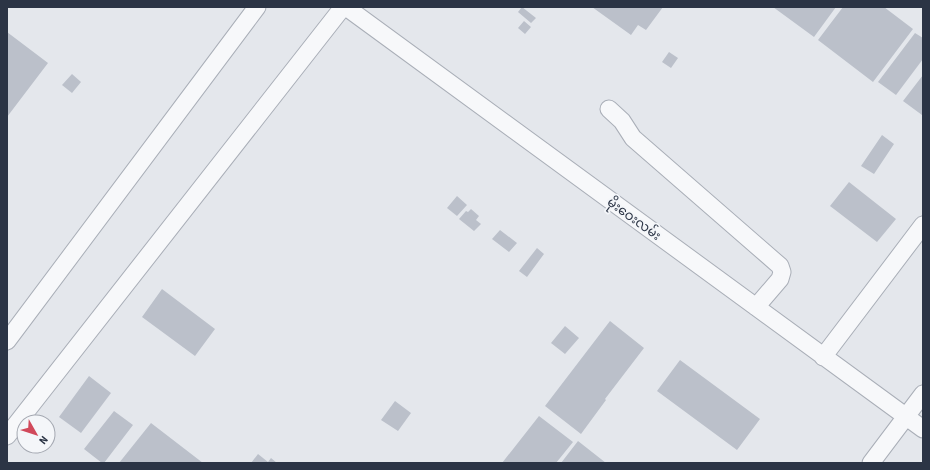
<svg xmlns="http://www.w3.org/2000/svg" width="930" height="470" viewBox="0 0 930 470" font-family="'Source Sans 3','Noto Sans Myanmar',sans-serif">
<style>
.building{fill:#bbc0ca}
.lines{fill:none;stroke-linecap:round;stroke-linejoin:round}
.minor-casing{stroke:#a9aeb7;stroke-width:19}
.minor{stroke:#f7f8fa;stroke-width:17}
.labels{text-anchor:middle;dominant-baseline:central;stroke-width:3.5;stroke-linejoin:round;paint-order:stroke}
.street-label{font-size:13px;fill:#2b3445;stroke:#f4f6f9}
</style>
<rect width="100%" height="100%" fill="#e4e7ec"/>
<path class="building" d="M522 7 536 18 531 23 518 12Z
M592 7H663L646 30 638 25 631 35Z
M773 7H836L814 37Z
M843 7H884L913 29 873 82 818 40Z
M524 21 531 27 525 34 518 28Z
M7 32 48 63 7 117Z
M915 33 923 38V59L896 95 878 82Z
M669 52 678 58 671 68 662 62Z
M72 74 81 82 72 93 62 85Z
M923 75V114L922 115 903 101Z
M882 135 894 144 874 174 861 166Z
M849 182 896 219 877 242 830 206Z
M457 196 467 205 457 216 447 208Z
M471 209 479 216 476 220 481 224 474 231 459 219 466 211 468 212Z
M500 230 517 243 509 252 492 239Z
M537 248 544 254 527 277 519 271Z
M162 289 215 329 195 356 142 317Z
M610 321 644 348 605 399 606 400 581 434 545 406Z
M565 326 579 338 565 354 551 343Z
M680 360 760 419 737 450 657 391Z
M89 376 111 393 81 433 59 417Z
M395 401 411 413 398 431 381 420Z
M114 411 133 425 104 463H102L84 449Z
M539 416 573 442 556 463H502Z
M151 423 203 463H119Z
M578 441 606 463H561Z
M258 454 268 462 271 458 277 463H251Z"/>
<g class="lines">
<g class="minor-casing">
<path id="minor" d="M346 7 923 429
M609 109 622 121 633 138 780 266 782 272 780 279 756 307
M7 341 257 7
M823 357 923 225
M7 436 343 7
M871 463 923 394"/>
</g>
<use href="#minor" class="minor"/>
</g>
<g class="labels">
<g class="street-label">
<text transform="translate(634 219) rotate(36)">မိုးဝေးလမ်း</text>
</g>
</g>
<rect width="930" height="470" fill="none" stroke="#2b3445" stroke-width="16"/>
<g transform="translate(36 434) rotate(129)"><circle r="19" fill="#f4f6f9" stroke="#a4a8b1"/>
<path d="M0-3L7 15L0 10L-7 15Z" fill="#d1495b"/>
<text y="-6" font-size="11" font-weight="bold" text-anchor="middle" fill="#2b3445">N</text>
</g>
</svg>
